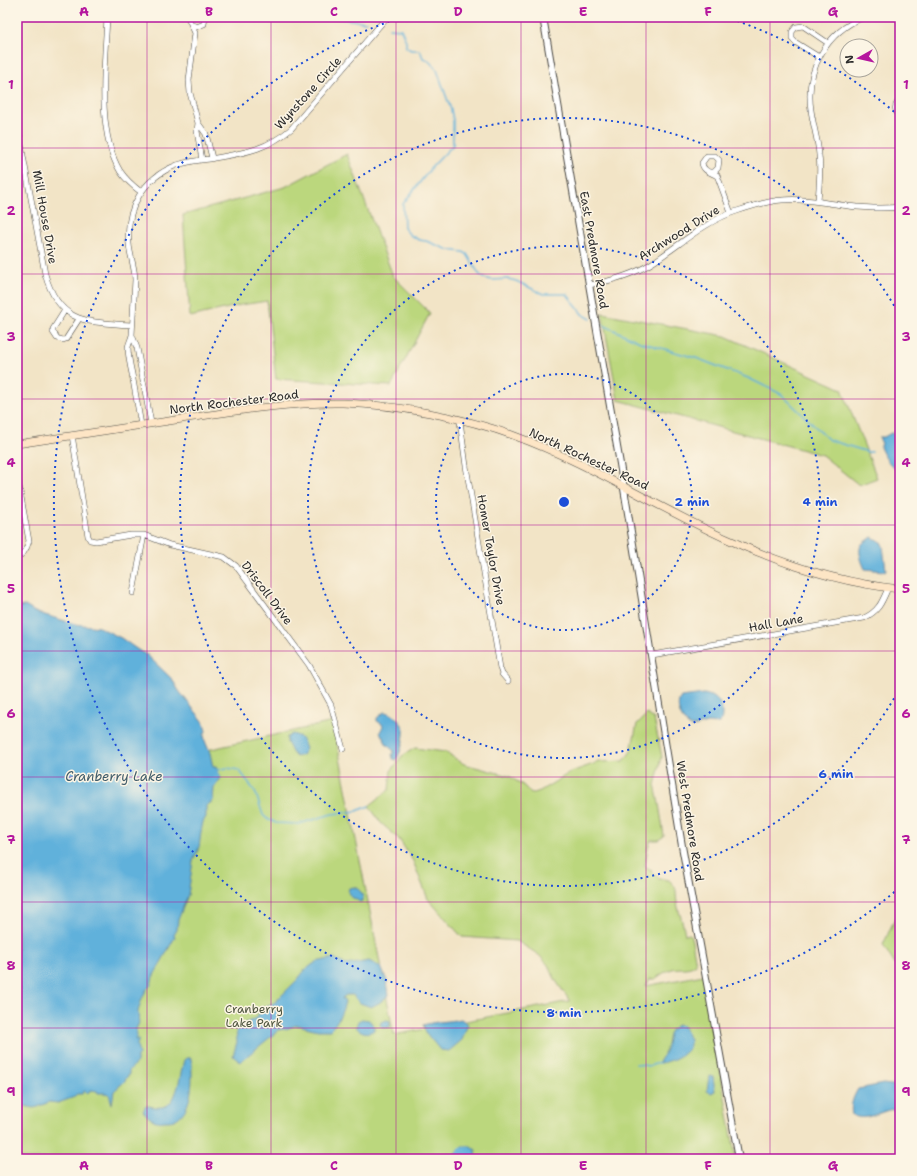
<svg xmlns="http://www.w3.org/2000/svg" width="917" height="1176" viewBox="0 0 917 1176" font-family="'Shantell Sans',sans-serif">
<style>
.green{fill:#bbd77d;stroke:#738154}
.water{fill:#60b1db;stroke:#466e83}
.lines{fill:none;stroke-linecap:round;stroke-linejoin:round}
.stream{stroke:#60b1db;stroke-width:1.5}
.minor-casing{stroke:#494742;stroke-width:6}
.tertiary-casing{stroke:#494742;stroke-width:8}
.secondary-casing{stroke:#494742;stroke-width:8}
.minor{stroke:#fff;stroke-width:5}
.tertiary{stroke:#fff;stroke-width:6}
.secondary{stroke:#fde5c5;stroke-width:7}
.grid{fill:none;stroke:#b5179e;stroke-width:1;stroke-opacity:0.55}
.ring{fill:none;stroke:#1d4ed8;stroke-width:2;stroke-dasharray:2 4}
.labels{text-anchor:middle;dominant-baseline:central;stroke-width:3;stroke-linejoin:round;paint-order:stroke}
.street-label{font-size:12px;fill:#2b2b2b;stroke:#fcf5e5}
.park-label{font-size:12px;fill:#4f5640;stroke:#fcf5e5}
.water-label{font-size:13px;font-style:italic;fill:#3e5a69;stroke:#fcf5e5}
.centre{fill:#1d4ed8;stroke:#fcf5e5;stroke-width:2}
.ring-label{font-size:12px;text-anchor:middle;font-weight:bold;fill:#1d4ed8;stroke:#fcf5e5;stroke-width:3;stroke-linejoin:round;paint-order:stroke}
.neatline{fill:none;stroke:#b5179e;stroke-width:1.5}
.grid-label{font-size:13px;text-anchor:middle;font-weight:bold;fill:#b5179e}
</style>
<rect width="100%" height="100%" fill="#fcf5e5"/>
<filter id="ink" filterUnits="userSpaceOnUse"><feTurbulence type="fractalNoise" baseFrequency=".025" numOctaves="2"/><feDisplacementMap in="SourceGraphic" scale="8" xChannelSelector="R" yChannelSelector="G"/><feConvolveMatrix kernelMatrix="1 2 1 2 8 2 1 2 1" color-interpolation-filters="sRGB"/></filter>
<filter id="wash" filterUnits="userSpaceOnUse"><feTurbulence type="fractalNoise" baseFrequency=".012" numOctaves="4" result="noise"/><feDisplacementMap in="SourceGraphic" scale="16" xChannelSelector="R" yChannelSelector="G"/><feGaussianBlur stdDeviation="0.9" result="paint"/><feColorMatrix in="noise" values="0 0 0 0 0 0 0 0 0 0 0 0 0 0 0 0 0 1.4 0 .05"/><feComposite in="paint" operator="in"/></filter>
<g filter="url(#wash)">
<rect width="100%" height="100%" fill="#f2e4c6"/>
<path class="green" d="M347 154 393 276 430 313 391 386 276 379 267 301 241 305 190 317 183 215 285 187Z
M602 313 725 336 842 389 877 478 859 485 822 455 618 400Z
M647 714 654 719 662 757 655 785 659 804 664 836 659 840H651L648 847 645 866 651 870 659 879 669 880C679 889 675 892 677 903 679 914 684 924 685 935L690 934 692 941 696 964C689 970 681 967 672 969 666 971 660 975 655 979H650L646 986 703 975 736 1159H17V1096L76 779 333 722 394 1035 570 1001 556 981 548 965 539 955 517 941 462 937 428 899 413 861 399 839 381 823 369 806 389 790 391 771 402 756 415 748 445 752 464 764 509 776 524 786 531 794 540 791 571 772 599 762 624 761 631 751 637 724Z
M900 907V973L883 945Z"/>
<path class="water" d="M891 433 897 434 900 437V472C891 467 884 457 880 447L882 444 879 437H884Z
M872 537 881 542 883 546 886 570 884 571 865 569C862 563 856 548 863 543 866 540 869 540 872 537Z
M25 606 35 612 75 624 99 627 121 638 138 650 146 654 172 679 179 691 203 721 206 731 204 735 205 741 210 753 213 767H216L221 778 214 788 213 801 206 806V817L203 822 201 832 199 848 193 861 188 895 178 920 177 930 174 935 175 937 153 977 151 985 146 990 141 1001 138 1012 139 1023 136 1029 137 1036 135 1040 139 1039 137 1045 139 1055 137 1057V1062L129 1071V1074L124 1082 114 1091 112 1104 109 1094 104 1093H98L97 1091 90 1090V1091L87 1093 84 1091 82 1094H77L72 1098 58 1103 49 1102 38 1107 33 1108 21 1105 17 1106V607Z
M704 694C715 696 722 701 722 713 722 716 722 720 720 722 717 725 711 723 707 723 702 724 697 727 691 727 682 722 674 707 681 697Z
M384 712C392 712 402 721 404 730 405 736 400 756 396 760L393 759 392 754 394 751 387 745 380 732 383 726 382 724 377 721V718Z
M292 734C302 736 303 740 306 749L302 755 296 757C291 753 291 748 287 743V737Z
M354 887C361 890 363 894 363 901L360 902 350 896 348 892 349 888Z
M334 958 346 965 369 961 381 967 387 981 389 995 379 1003 371 1007 360 1003 353 995H346L342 998 345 1002C342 1013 338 1022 330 1030H318L297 1025 286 1029 279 1030 240 1062 233 1056 237 1042 236 1027 257 1018 261 1008 274 1003 298 979 305 970 316 962Z
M362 1019 369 1020 374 1026V1030C368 1035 360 1032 356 1027L358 1021Z
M461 1019 468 1024 462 1040 449 1051 440 1050 426 1033 423 1025C436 1021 448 1022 461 1019Z
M387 1020 390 1021V1027L383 1028 380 1025 381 1022Z
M677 1025C683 1025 684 1026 686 1032 688 1036 691 1039 690 1044 689 1054 668 1063 659 1063 660 1059 663 1057 665 1052 669 1042 666 1031 677 1025Z
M186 1058H191C193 1075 194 1112 174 1120 171 1121 167 1121 164 1121 155 1123 149 1118 143 1111L146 1106C152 1106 157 1108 162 1107 178 1106 180 1073 184 1060Z
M709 1076 713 1077 715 1091 711 1093 707 1091Z
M883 1084 900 1086V1110C887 1105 868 1124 852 1115 850 1106 853 1097 858 1089Z
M462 1146H471L476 1150 477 1159H449Z"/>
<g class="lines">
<path class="stream" d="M328 17 366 22
M389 28 401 29 406 41V47L411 50H420L423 58 428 60 437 70 451 110 453 120V145L431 168 403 204 404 228 410 235 419 240 426 241 449 250 463 252 467 254 479 274 484 278 492 280 508 279 516 281 543 294H567L582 314 591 319
M601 324 640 342 696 358 748 378 781 394 829 440 868 452H872
M217 770 227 768 239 770 249 783 256 794 263 815 266 818 276 823 299 824 332 814 357 811 369 806
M636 1064 649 1066 659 1063"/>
</g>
</g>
<g filter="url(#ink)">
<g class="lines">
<g class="minor-casing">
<path id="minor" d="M107 17C105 62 96 131 120 171 126 180 133 186 141 192
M188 17 191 24 196 27 204 24 205 17
M191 24 195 33 189 80 190 93 198 123 197 131 202 160
M819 57 795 42 792 39V32L796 27 803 26 828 43
M900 100C894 105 894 111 900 116
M17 123 45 274C59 324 87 322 131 325
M198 123 206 134 212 158
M708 172H714L718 168 719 160 715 156H707L702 163C703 171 710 172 717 176
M717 175 731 213
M818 201C819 186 821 171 819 155 818 140 813 125 811 110 805 70 826 32 864 17
M589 285C611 281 633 275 652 263 680 245 705 221 737 211 752 206 767 201 782 200 804 198 827 203 848 206 866 208 883 209 900 207
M65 310 53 329V332L57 338 63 340 66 339 79 319
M132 335 137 348 151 423
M460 421 466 466 500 668 502 674 508 681
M141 425C138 408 135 391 132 374 130 365 128 356 128 347 129 343 131 339 132 335 133 317 134 299 135 280 135 268 130 256 129 244 125 209 143 178 177 165 187 162 199 160 210 159 242 153 265 151 291 129L387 17
M72 435 88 536 90 540 96 541 131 535H144L170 545 224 557 236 566 309 665 331 705 343 749
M17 475 29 541C27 548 24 555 17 557
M133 593 144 535
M652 655 864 618C879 611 882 602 888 588"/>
</g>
<g class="tertiary-casing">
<path id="tertiary" d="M543 17 620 464 682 846 739 1159"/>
</g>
<g class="secondary-casing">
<path id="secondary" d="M17 444C72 436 127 427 182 419 235 411 289 402 343 403 398 405 463 417 515 436 589 463 656 507 727 539 782 564 840 583 900 589"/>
</g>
<use href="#minor" class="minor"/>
<use href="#tertiary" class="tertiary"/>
<use href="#secondary" class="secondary"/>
</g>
</g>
<path class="grid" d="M147 17V1159M271 17V1159M396 17V1159M521 17V1159M646 17V1159M770 17V1159M17 148H900M17 274H900M17 399H900M17 525H900M17 651H900M17 777H900M17 902H900M17 1028H900"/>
<g class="ring">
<circle cx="564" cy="502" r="128"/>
<circle cx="564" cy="502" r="256"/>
<path d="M900 688A384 384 0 1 1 900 316"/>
<path d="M899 888A511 511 0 1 1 402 17M726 17A511 511 0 0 1 899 116"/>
</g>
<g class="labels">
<g class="street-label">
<text transform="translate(308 93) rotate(-48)">Wynstone Circle</text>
<text transform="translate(45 217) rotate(80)">Mill House Drive</text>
<text transform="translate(679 233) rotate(-32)">Archwood Drive</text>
<text transform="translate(594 250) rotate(80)">East Predmore Road</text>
<text transform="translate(234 402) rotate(-7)">North Rochester Road</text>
<text transform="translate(589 459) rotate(25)">North Rochester Road</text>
<text transform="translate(491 550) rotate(80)">Homer Taylor Drive</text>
<text transform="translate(267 593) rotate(53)">Driscoll Drive</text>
<text transform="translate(776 623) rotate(-10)">Hall Lane</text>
<text transform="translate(690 821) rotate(81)">West Predmore Road</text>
</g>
<g class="park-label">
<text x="254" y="1009">Cranberry<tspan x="254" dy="14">Lake Park</tspan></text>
</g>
<g class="water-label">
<text x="114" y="776">Cranberry Lake</text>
</g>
</g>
<circle cx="564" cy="502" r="6" class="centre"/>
<g class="ring-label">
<text x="692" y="506">2 min</text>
<text x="820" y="506">4 min</text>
<text x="836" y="778">6 min</text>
<text x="564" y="1017">8 min</text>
</g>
<rect width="917" height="1176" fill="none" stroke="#fcf5e5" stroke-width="44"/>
<g transform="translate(859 58) rotate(262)"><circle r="19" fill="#fcf5e5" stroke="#a8a49b"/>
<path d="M0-3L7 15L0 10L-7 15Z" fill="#b5179e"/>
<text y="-6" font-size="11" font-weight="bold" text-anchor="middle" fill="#2b2b2b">N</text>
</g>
<rect x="22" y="22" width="873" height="1132" class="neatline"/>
<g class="grid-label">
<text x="84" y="16">A</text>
<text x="209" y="16">B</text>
<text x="334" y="16">C</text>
<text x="458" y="16">D</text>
<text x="583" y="16">E</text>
<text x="708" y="16">F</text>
<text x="833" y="16">G</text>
<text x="11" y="89">1</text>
<text x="906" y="89">1</text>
<text x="11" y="215">2</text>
<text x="906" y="215">2</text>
<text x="11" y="341">3</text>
<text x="906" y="341">3</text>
<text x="11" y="467">4</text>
<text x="906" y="467">4</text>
<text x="11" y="593">5</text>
<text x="906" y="593">5</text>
<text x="11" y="718">6</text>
<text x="906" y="718">6</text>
<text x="11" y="844">7</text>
<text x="906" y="844">7</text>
<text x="11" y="970">8</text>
<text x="906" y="970">8</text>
<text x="11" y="1096">9</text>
<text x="906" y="1096">9</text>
<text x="84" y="1170">A</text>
<text x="209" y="1170">B</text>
<text x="334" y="1170">C</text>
<text x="458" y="1170">D</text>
<text x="583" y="1170">E</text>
<text x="708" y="1170">F</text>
<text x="833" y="1170">G</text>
</g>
</svg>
